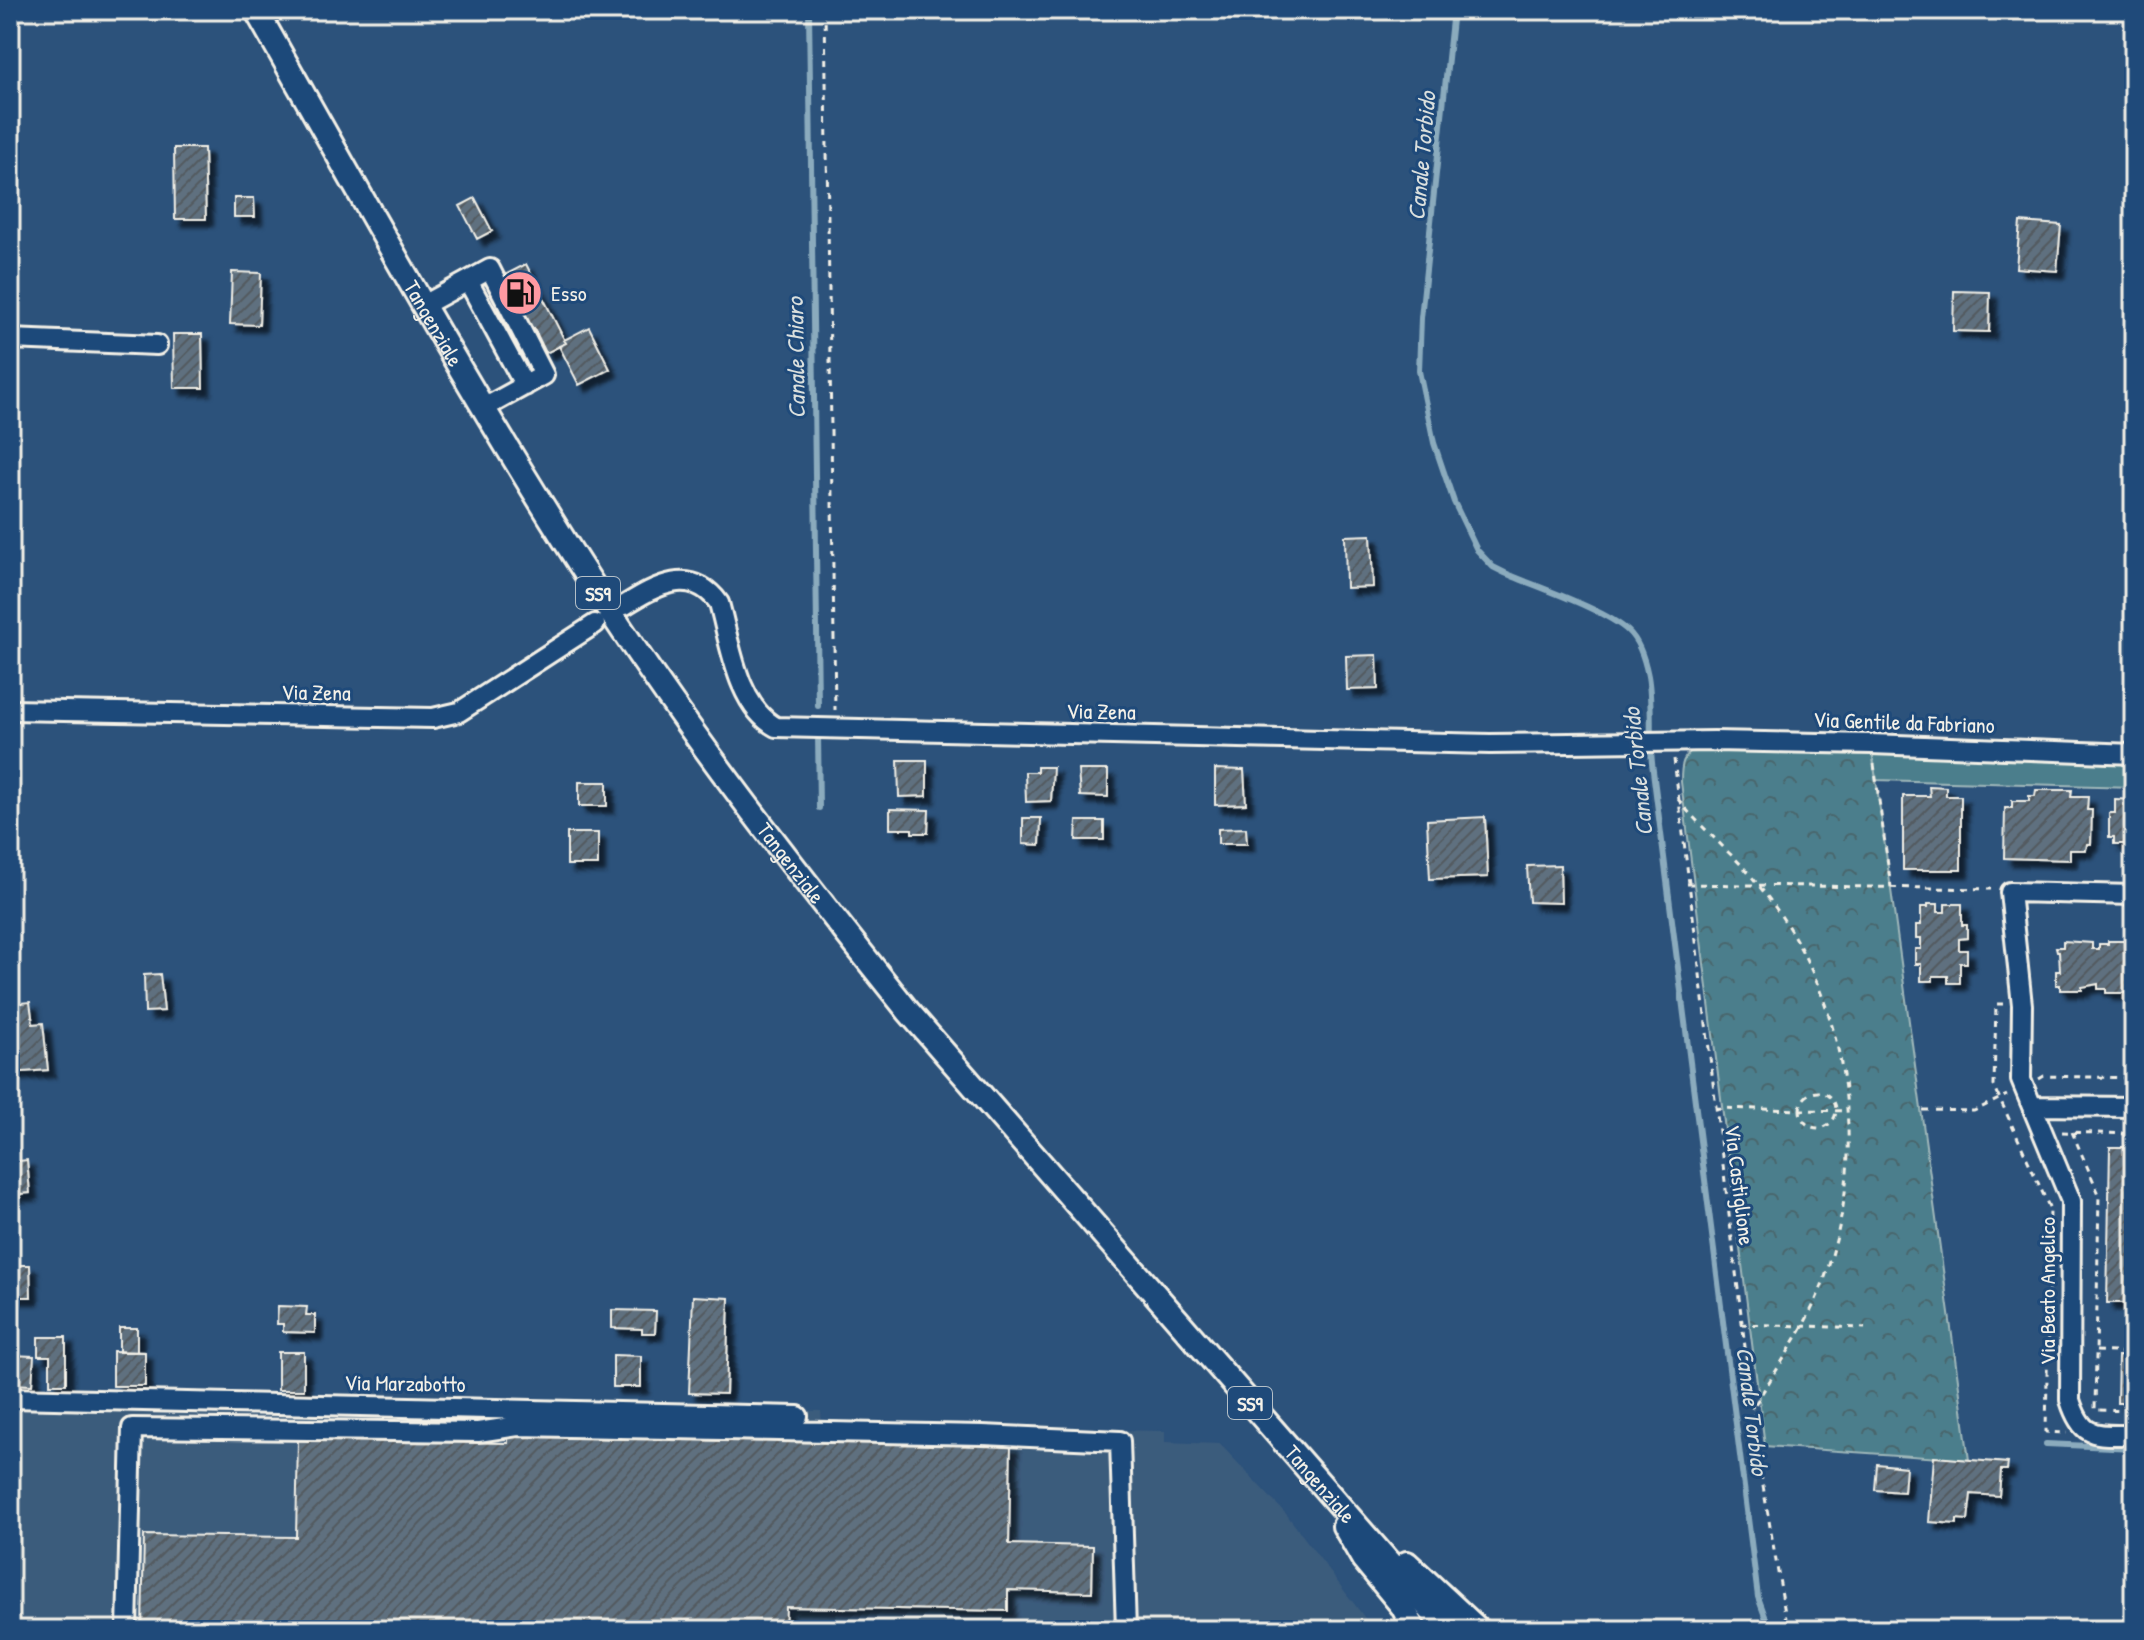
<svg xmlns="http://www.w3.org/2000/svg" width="2144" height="1640" viewBox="0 0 2144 1640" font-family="'Patrick Hand',sans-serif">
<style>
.built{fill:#3b5b7c}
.green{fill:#4b7e8c;stroke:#a0b8ba;stroke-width:2}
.park{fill:url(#park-crowns);stroke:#a0b8ba;stroke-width:2}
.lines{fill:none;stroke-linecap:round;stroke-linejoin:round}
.stream{stroke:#8babbd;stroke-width:6}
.building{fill:url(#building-hatch);stroke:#f4f1e8;stroke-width:2;filter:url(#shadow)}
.minor-casing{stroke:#f4f1e8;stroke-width:24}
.major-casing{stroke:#f4f1e8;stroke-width:28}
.path{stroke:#f4f1e8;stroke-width:3;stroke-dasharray:6 6;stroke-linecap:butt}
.minor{stroke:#1f4a7a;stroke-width:18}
.major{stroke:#1f4a7a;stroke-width:22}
.labels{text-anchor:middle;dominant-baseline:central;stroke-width:6;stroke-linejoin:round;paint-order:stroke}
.shield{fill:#1f4a7a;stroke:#b4bfc7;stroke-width:2}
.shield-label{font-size:20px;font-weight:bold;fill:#f4f1e8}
.poi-label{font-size:22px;fill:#f4f1e8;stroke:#1f4a7a;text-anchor:start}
.street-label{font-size:22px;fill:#f4f1e8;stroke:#1f4a7a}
.water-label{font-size:24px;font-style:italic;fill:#dadfdd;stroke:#1f4a7a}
</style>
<defs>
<pattern id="park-crowns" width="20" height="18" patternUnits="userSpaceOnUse" patternTransform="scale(2)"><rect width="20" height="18" fill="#4b7e8c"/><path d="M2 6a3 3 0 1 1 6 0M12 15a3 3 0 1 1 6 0" fill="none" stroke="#4a666c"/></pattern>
<pattern id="building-hatch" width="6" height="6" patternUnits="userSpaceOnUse" patternTransform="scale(2)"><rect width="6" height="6" fill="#5e707f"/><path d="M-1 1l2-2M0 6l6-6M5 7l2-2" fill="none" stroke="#525a60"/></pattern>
<filter id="shadow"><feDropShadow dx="7" dy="7" stdDeviation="2" flood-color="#0009"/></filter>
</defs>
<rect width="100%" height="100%" fill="#2c527b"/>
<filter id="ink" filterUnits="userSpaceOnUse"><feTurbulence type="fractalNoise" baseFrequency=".0125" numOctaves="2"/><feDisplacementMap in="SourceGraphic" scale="16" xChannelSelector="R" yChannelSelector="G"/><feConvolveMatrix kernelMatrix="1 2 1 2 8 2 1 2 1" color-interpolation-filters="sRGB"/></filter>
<g filter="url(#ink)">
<path class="built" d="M10 1393 821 1411 822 1425 1165 1431V1442L1220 1444 1287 1515 1374 1630H10Z"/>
<path class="green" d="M1872 751 2134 757V787L1876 780Z"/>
<path class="park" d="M1698 746 1872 751 1969 1460 1765 1446 1681 782C1681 764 1682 756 1698 746Z"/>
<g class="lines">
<path class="stream" d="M809 10 818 706
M1453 10 1421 318 1419 371 1434 443 1454 502 1477 550 1493 567 1505 573C1537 587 1604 609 1628 631 1640 642 1645 661 1648 676 1653 705 1649 734 1652 763L1758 1597 1770 1630
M818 734 819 808
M2046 1444 2134 1448"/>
</g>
<path class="building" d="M174 148H204L206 219H175Z
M234 198H254L255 217H234Z
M475 198 492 231 477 239 460 206Z
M2020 222 2061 225 2057 271 2016 268Z
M526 264 566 343 546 353 534 328 494 348 479 319 517 300 505 275Z
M232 272 261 273 259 325 230 324Z
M1954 291 1990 292 1989 332 1953 331Z
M589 327 610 369 579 385 559 346 566 343 564 340Z
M173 334H202L203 388H174Z
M1371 535 1373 587 1346 588 1345 536Z
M1377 655 1378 689 1347 690 1346 656Z
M898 760H927V796L899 797Z
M1037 767H1053L1051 801 1026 802 1025 772H1037Z
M1215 769 1244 770 1246 804 1215 805Z
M1078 770H1108V797L1080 796Z
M579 782H607V806H579Z
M1929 786 1946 787V796H1961V870H1903V796H1930Z
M2036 790H2072L2071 797H2088L2087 810H2092L2091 844H2087L2086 850H2070V860L2004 858 2005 808H2012V801H2029V796H2035Z
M2115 799 2134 800V844H2114V837H2109V813H2115Z
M890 809 929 810 928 833H912V829H890Z
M1485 817 1488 877 1430 879 1427 820Z
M1023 818H1041L1040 845 1023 844Z
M1077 821H1104V840H1076Z
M1246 828 1247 844H1218V829Z
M567 833H598V865H567Z
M1560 865 1561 903 1529 902 1527 866Z
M1928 904H1938V912H1945V904H1962V925H1967V938L1959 939V950H1967V963H1960V983H1948V976H1933V981H1921V964H1915V949H1921V938H1916V925H1921V907H1928Z
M2063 941 2092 943V949H2099V944H2108V941H2134V953H2130L2134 987H2130V993H2106V989H2098V984L2082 987V990H2060V985H2056V971H2060L2059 951H2057L2056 947H2063Z
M160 974 164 1011 145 1012 144 975Z
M30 1002 33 1024 43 1023 48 1070 11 1073 10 1054H15L10 1004Z
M2110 1147H2134V1303H2107Z
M27 1160 30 1193 10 1195V1162Z
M10 1265H30L31 1297H10Z
M693 1296 729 1298 726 1394 689 1393Z
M278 1306 307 1307 306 1315H315V1333L283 1332V1324H277Z
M612 1310 656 1311 655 1333H642V1329L612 1328Z
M119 1328H137V1352H119Z
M38 1337H66V1384H50V1356H38Z
M113 1351 145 1352V1386H113Z
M278 1352H304V1390H278Z
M10 1355 34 1356 32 1385 10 1384Z
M613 1355 641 1356V1387H613Z
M2118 1356 2134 1357V1403H2117Z
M508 1436 1011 1444 1009 1544 1093 1546 1092 1592 1008 1590V1611L786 1607 785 1630H142L144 1535 296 1537 298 1440 508 1443Z
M1934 1457 2008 1463 2007 1470H2001L1999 1496 1971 1494 1968 1520 1957 1519V1524L1929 1522Z
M1877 1464 1906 1467 1904 1492 1875 1490Z"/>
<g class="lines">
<g class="minor-casing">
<path id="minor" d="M468 281 525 386
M424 305 490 269 544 375 484 408
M10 339 157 345
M625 605C656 586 691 565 719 603 730 642 737 706 776 727L1490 744 1714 741 1871 744 2134 754
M10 710 433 718 459 712 595 624
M2134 895 2010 892 2022 1005 2021 1080 2071 1201 2070 1400C2083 1441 2096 1434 2134 1435
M2032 1106 2134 1107
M10 1398 798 1416
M127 1630 132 1428 478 1432 518 1426 983 1435 1120 1441 1126 1630"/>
</g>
<g class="major-casing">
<g id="major">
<path id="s1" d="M256 10C364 201 470 394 589 579 685 730 796 871 908 1011L1448 1630"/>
<path d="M1344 1526 1363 1559 1402 1606 1415 1630"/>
<path d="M1407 1563 1479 1630"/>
</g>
</g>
<path class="path" d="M825 10 835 710
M1674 759 1759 1463 1788 1630
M1874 764 1891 887
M1678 799C1693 819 1711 834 1728 852 1746 868 1761 888 1775 907 1849 1011 1868 1150 1827 1271 1811 1321 1779 1365 1752 1409
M1687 884 1991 889
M2003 1004H1996L1994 1086 2050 1209 2046 1432 2067 1433
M2039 1079 2044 1076 2134 1078
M1800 1110a18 18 0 1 1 36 0a18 18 0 1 1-36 0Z
M1715 1108 1848 1111
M1923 1110 1974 1111 2007 1095
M2062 1132 2134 1134
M2072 1132 2099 1194 2095 1410 2134 1411
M1741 1324 1865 1328
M2096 1351 2134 1353"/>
<use href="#minor" class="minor"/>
<use href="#major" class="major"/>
</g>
</g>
<defs>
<g id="fuel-disc" transform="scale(2.3)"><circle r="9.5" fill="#ff9aa2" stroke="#1f4a7a"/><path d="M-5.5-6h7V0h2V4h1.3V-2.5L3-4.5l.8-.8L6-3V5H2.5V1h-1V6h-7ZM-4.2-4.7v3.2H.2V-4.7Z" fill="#111"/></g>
</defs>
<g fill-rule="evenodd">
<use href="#fuel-disc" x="520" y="293"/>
</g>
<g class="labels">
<g class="shield">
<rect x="576" y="577" width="44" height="32" rx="6"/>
<rect x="1228" y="1387" width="44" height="32" rx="6"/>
</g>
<g class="shield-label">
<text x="598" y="593">SS9</text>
<text x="1250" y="1403">SS9</text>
</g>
<g class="poi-label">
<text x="551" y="293">Esso</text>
</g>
<g class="street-label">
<text stroke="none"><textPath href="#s1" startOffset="360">Tangenziale</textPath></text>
<text transform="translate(316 692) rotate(1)">Via Zena</text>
<text transform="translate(1101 711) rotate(1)">Via Zena</text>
<text transform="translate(1904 722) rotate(2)">Via Gentile da Fabriano</text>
<text stroke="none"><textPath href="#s1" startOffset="1008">Tangenziale</textPath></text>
<text transform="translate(1740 1185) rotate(83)">Via Castiglione</text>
<text transform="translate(2047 1291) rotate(-90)">Via Beato Angelico</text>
<text transform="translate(405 1383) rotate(1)">Via Marzabotto</text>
<text stroke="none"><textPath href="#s1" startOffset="1824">Tangenziale</textPath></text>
</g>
<g class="water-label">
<text transform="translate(1421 156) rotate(-85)">Canale Torbido</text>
<text transform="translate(795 358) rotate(-91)">Canale Chiaro</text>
<text transform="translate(1637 772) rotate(-96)">Canale Torbido</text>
<text transform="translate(1753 1411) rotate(83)">Canale Torbido</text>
</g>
</g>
<rect width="2144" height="1640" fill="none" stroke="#1f4a7a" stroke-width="40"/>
<rect x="20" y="20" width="2104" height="1600" fill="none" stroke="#f4f1e8" stroke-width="3" filter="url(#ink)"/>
</svg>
